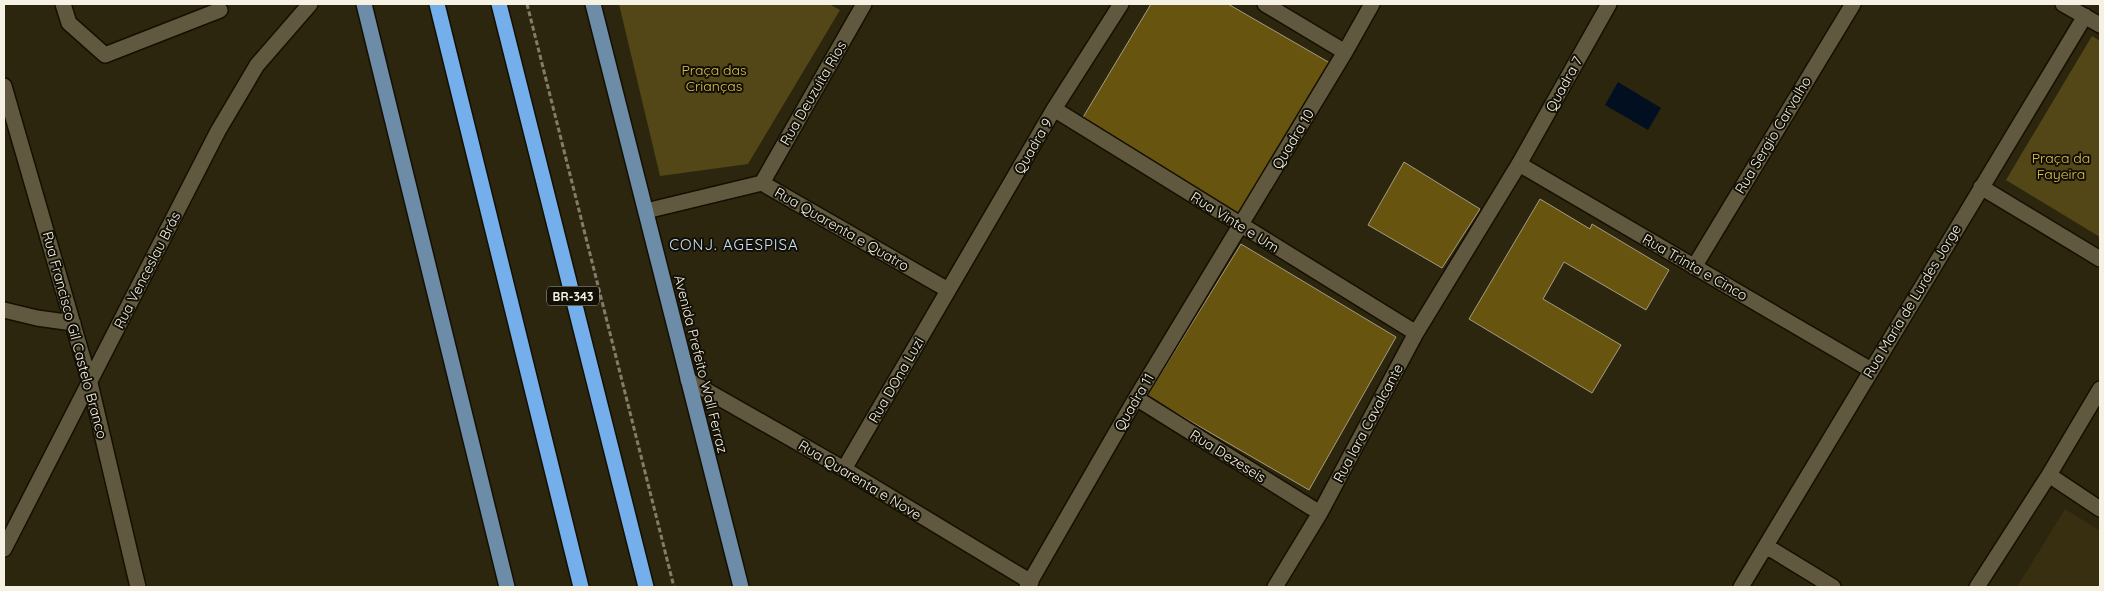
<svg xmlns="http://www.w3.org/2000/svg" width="2104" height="591" viewBox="0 0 2104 591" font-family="Quicksand,sans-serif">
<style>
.built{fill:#382f10}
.green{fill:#544717}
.water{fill:#010f20}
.building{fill:#67550f;stroke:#a49c81}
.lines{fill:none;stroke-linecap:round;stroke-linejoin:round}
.minor-casing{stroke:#150f00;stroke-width:18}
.major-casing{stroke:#150f00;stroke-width:18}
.highway-casing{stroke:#150f00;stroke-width:18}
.path{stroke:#827c69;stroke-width:3;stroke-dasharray:5 2.5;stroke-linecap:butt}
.minor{stroke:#605940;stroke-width:15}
.major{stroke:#6c8ca7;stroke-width:15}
.highway{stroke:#74aeeb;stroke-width:15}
.labels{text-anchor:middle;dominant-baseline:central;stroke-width:4;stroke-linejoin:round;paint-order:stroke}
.shield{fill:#121006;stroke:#b1aea1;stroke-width:1}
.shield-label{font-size:12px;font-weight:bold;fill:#f5f1e3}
.park-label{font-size:14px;fill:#dfc04a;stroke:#121006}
.street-label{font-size:14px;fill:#f5f1e3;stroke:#121006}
.neighbourhood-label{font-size:15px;letter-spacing:1px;fill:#cce1f9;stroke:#121006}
</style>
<rect width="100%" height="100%" fill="#2d260f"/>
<path class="built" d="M2065 509 2100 531V587H2017Z"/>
<path class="green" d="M619 4H829L840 10 748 164 660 176Z
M2092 36 2100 41V237L2006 180Z"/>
<path class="water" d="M1618 82 1661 108 1648 130 1605 105Z"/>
<path class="building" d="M1151 4H1228L1330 63 1239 216 1082 119Z
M1404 162 1480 209 1442 268 1368 225Z
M1540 199 1590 229 1592 224 1669 270 1646 310 1564 262 1543 299 1621 345 1592 393 1469 319Z
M1241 244 1396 337 1309 490 1147 396Z"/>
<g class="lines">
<g class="minor-casing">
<path id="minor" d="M63 4 69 23 105 55 220 10
M1265 4 1345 52
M2063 4 2100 25
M4 86 90 383 138 587
M1054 109 1416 333
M1519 164 1871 370
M762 183 864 4
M1981 187 2100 259
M646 211 762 183 948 290
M1694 267 1853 4
M4 310 37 318 73 323
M688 380 844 469 1031 582
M1136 398 1320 513
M844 469 1054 109 1121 4
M2049 475 2100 509
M1766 546 1833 587
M4 549 218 131 257 65 310 4
M1027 587 1136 398 1345 52 1372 4
M1275 587 1320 513 1416 333 1519 164 1609 4
M1741 587 2085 16
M1977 587 2049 475 2100 389"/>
</g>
<g class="major-casing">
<path id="major" d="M364 4 507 587
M593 4 741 587"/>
</g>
<g class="highway-casing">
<path id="highway" d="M437 4 581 587
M499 4 646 587"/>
</g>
<path class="path" d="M527 4 674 587"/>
<use href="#minor" class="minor"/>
<use href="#major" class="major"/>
<use href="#highway" class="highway"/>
</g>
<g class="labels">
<rect class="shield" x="547" y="286.5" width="52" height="19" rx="4"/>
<g class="shield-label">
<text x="573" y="296">BR-343</text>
</g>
<g class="park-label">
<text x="714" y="70">Praça das<tspan x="714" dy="16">Crianças</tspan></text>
<text x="2061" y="158">Praça da<tspan x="2061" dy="16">Fayeira</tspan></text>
</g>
<g class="street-label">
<text transform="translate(1564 84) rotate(-61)">Quadra 7</text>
<text transform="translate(813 93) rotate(-60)">Rua Deuzuita Rios</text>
<text transform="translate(1773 135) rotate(-59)">Rua Sergio Carvalho</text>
<text transform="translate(1293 139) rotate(-59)">Quadra 10</text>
<text transform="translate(1033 146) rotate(-60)">Quadra 9</text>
<text transform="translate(1235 222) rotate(32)">Rua Vinte e Um</text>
<text transform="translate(842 229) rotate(30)">Rua Quarenta e Quatro</text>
<text transform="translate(1695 267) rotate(30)">Rua Trinta e Cinco</text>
<text transform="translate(147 270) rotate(-63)">Rua Venceslau Brás</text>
<text transform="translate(1912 301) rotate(-59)">Rua Maria de Lurdes Jorge</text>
<text transform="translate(75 335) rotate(75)">Rua Francisco Gil Castelo Branco</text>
<text transform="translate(701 364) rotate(76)">Avenida Prefeito Wall Ferraz</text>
<text transform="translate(896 380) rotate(-60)">Rua DOna Luzi</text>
<text transform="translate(1134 402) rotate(-60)">Quadra 11</text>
<text transform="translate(1368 423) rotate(-62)">Rua Iara Cavalcante</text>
<text transform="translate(1228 456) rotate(32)">Rua Dezeseis</text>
<text transform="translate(860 480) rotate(31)">Rua Quarenta e Nove</text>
</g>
<g class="neighbourhood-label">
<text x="734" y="244">CONJ. AGESPISA</text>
</g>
</g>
<rect width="2104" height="591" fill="none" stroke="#f5f1e3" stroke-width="10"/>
</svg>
